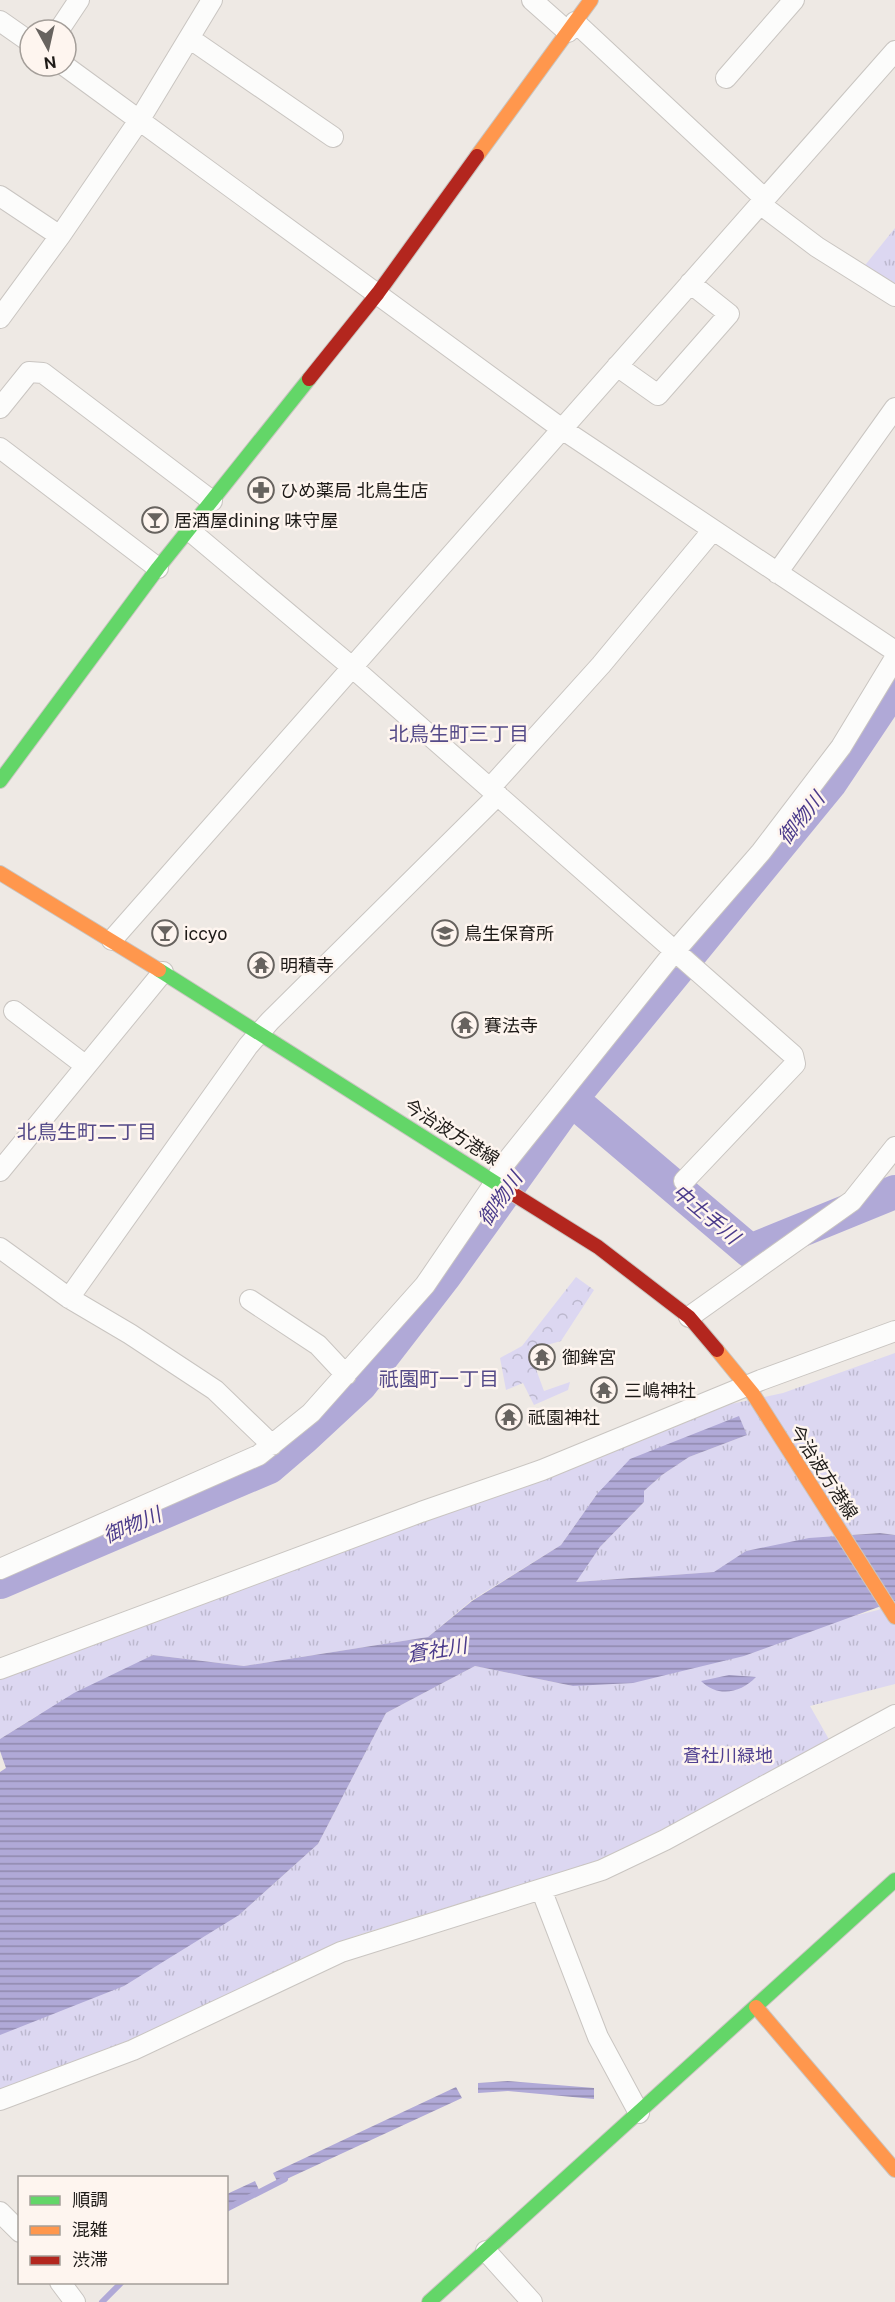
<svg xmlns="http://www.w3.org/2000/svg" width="895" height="2302" viewBox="0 0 895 2302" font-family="'Public Sans','Noto Sans JP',sans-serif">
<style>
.grass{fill:url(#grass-tufts)}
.forest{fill:url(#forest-crowns)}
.water{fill:url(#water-rules)}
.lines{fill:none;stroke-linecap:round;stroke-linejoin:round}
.stream{stroke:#b0a9d7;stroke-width:6}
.river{stroke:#b0a9d7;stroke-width:34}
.street-casing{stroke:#c9c5c1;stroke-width:22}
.fast-casing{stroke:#c9c5c1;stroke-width:16}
.slow-casing{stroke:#c9c5c1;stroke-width:16}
.jam-casing{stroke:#c9c5c1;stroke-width:16}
.street{stroke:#fcfcfb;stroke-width:20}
.fast{stroke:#63d668;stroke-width:14}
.slow{stroke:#ff974d;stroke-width:14}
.jam{stroke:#b3261e;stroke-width:14}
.labels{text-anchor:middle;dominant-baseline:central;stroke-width:5;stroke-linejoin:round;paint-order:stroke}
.poi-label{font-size:18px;fill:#1e1b18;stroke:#fef5ef;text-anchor:start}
.street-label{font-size:18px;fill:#1e1b18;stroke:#fef5ef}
.park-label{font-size:18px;fill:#504091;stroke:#fef5ef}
.neighbourhood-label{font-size:20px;fill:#554b89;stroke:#fef5ef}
.water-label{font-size:20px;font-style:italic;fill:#4b3b8b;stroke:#fef5ef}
</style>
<defs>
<pattern id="grass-tufts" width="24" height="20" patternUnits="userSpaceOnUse" patternTransform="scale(1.5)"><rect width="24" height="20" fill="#dcd7f1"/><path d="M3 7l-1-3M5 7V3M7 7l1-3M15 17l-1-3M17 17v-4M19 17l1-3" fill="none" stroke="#bcb8ce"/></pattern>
<pattern id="forest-crowns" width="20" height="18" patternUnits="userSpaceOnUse" patternTransform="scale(1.5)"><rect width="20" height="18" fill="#dcd7f1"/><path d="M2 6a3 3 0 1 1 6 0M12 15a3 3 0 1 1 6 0" fill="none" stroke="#bcb8ce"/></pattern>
<pattern id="water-rules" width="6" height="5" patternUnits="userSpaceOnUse" patternTransform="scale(1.5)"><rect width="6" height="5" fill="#b0a9d7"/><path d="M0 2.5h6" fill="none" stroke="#8f89ad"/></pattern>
</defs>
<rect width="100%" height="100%" fill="#eee9e4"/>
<path class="grass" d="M895 228V289L862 269Z
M895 1353V1535L880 1533 836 1536 746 1551 715 1572 575 1582 600 1547 644 1502V1491L662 1475 689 1457 747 1435 739 1417 597 1494 561 1545 472 1600 428 1637 244 1666 153 1655 35 1717 0 1739V1679L357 1543 558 1473 731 1404 783 1393Z
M895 1602V1684L810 1706 831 1743 604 1859 355 1936 128 2041 0 2090V2034L239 1915 318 1844 386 1713 475 1666 573 1686 878 1610Z"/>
<path class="forest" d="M576 1277 594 1290 561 1341 529 1350 544 1391 570 1382 568 1390 534 1405 523 1383 506 1390 500 1358 522 1346Z"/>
<path class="water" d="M739 1416 747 1435 689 1457 662 1475 644 1491V1502L600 1547 576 1582 714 1572 746 1551 809 1538 880 1533 895 1535V1601L744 1656 633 1683 573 1686 475 1666 386 1713 318 1844 239 1915 124 1986 0 2035V1772L6 1768 0 1751V1739L74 1693 153 1655 244 1666 428 1637 472 1601 561 1545 597 1494 630 1459Z
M729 1675 756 1677C741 1693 718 1698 701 1681Z
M508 2081 594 2088V2099L508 2091 478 2093V2083Z
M456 2087 462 2098 278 2183 273 2173Z
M255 2181 260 2192 227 2206V2194Z"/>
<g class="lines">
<path class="stream" d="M226 2209 285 2179
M102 2302 122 2282"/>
<path class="river" d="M571 1099 750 1251 895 1192
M0 1582 269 1467 304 1437 360 1385 445 1275 571 1099 830 783 895 686"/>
<g class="street-casing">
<path id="street" d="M532 0 568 32
M0 21 30 42
M575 22 765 199
M59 30 79 0
M189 38 333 137
M65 66 562 429 895 651
M726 78 794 0
M0 196 60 236 140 119 212 0
M760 204 817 247 895 296
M0 318 60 236
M617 366 658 395 729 314 690 283
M0 408 29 372 43 373 212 501
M0 448 158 568
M189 530 353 668 793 1055 795 1064 684 1181
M777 573 895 408
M490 788 601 665 713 530
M112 940 895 51
M14 1011 86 1066
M0 1171 163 972
M0 1248 69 1298 130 1334 215 1390 272 1445
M69 1298 248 1046 270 1021 498 795
M250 1300 318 1345 346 1375
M689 1317 852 1201 895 1147
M0 1569 259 1455 311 1413 425 1285 496 1181 502 1167 675 951 761 852 841 747 895 658
M0 1669 421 1512 542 1470 761 1380 895 1331
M541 1889 598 2037 639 2113
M0 2100 133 2050 341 1952 602 1870 665 1840 895 1715
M0 2212 20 2232
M486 2251 532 2302
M60 2282 75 2302"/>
</g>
<g class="fast-casing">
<path id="fast" d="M0 781 158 568 309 379
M159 970 510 1192
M429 2302 895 1880"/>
</g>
<g class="slow-casing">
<path id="slow" d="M477 156 591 0
M0 873 159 970
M717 1350 753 1394 895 1617
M756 2007 895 2170"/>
</g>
<g class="jam-casing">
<path id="jam" d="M309 379 378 293 477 156
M510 1192 598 1247 689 1317 717 1350"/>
</g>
<use href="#street" class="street"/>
<use href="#fast" class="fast"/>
<use href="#slow" class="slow"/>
<use href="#jam" class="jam"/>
</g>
<defs>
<g id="pharmacy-ring" transform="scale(1.35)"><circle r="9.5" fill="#fef5ef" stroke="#67635f" stroke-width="1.5"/><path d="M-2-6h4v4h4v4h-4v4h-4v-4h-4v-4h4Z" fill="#67635f"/></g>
<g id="bar-ring" transform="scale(1.35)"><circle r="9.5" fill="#fef5ef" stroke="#67635f" stroke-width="1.5"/><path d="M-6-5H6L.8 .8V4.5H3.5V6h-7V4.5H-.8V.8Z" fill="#67635f"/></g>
<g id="school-ring" transform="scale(1.35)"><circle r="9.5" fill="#fef5ef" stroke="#67635f" stroke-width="1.5"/><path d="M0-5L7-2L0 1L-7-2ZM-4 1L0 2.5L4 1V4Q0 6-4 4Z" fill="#67635f"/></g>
<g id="temple-ring" transform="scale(1.35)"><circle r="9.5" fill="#fef5ef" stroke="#67635f" stroke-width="1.5"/><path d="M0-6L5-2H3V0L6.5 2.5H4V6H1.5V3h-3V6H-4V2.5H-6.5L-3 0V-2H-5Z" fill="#67635f"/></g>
</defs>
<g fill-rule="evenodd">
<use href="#pharmacy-ring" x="261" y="490"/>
<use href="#bar-ring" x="155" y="520"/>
<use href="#bar-ring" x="165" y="933"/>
<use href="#school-ring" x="445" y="933"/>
<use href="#temple-ring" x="261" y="965"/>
<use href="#temple-ring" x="465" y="1025"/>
<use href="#temple-ring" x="542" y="1357"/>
<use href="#temple-ring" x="604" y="1390"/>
<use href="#temple-ring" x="509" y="1417"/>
</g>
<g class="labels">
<g class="poi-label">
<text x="280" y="490">ひめ薬局 北鳥生店</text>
<text x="174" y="520">居酒屋dining 味守屋</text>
<text x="184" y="933">iccyo</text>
<text x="464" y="933">鳥生保育所</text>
<text x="280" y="965">明積寺</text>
<text x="484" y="1025">賽法寺</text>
<text x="562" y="1357">御鉾宮</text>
<text x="624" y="1390">三嶋神社</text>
<text x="528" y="1417">祇園神社</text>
</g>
<g class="street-label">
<text transform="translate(452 1132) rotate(32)">今治波方港線</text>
<text transform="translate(824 1472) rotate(57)">今治波方港線</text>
</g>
<g class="park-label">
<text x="728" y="1755">蒼社川緑地</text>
</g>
<g class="neighbourhood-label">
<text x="459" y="734">北鳥生町三丁目</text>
<text x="87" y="1132">北鳥生町二丁目</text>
<text x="439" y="1379">祇園町一丁目</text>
</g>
<g class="water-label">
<text transform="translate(801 818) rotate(-51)">御物川</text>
<text transform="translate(500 1199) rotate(-55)">御物川</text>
<text transform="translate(706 1214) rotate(40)">中土手川</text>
<text transform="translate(132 1525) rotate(-23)">御物川</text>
<text transform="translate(437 1650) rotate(-9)">蒼社川</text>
</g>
</g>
<rect x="18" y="2176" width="210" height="108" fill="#fef5ef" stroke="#a49e99" stroke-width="1.5"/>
<rect x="30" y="2196" width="30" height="9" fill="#63d668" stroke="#a49e99" stroke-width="1.5"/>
<text x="72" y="2206" font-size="18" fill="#1e1b18">順調</text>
<rect x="30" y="2226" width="30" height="9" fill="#ff974d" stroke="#a49e99" stroke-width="1.5"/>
<text x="72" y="2236" font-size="18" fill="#1e1b18">混雑</text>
<rect x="30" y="2256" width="30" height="9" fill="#b3261e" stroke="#a49e99" stroke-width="1.5"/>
<text x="72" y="2266" font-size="18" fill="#1e1b18">渋滞</text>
<g transform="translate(48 48) rotate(172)"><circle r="28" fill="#fef5ef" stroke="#a49e99" stroke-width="1.5"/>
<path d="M0-4.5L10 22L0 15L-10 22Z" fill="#67635f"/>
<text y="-9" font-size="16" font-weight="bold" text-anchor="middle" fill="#1e1b18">N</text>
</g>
</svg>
